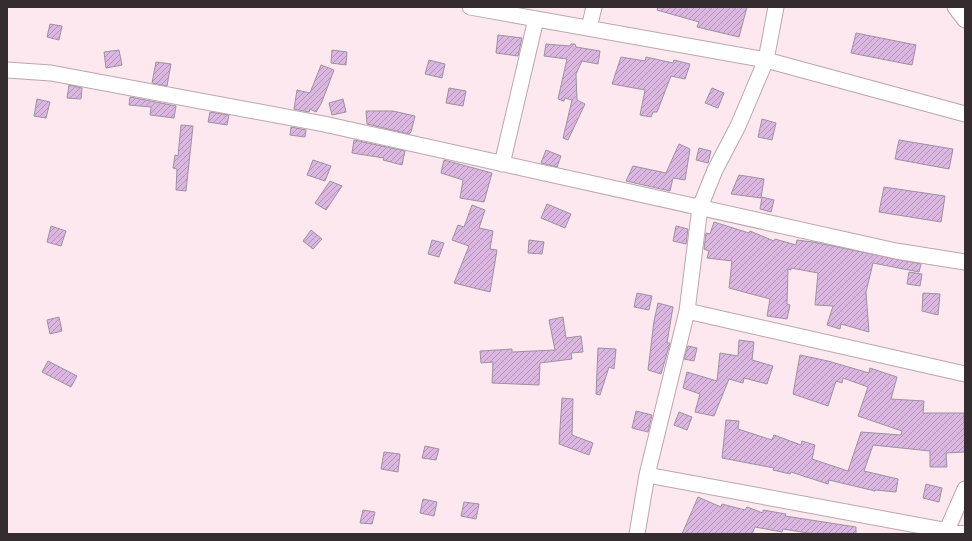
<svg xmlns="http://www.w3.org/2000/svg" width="972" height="541" viewBox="0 0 972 541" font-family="Poppins,sans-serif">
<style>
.building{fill:url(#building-hatch);stroke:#9e92a0}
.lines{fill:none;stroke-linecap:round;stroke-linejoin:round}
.minor-casing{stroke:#bba6ad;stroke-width:17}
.minor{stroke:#fff;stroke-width:15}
</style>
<defs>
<pattern id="building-hatch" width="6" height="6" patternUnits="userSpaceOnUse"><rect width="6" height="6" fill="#dab6e1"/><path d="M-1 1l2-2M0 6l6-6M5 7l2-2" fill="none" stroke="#b294b7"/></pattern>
</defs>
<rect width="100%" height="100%" fill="#fee8f0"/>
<path class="building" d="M658 7H747L739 37 697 27 699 22 657 10Z
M50 24 62 26 59 40 47 37Z
M856 33 916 45 912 65 851 53Z
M498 35 522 38 518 56 496 53Z
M546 44 570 46 571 44H575L576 47 600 51 598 64 582 61 576 74 577 100 585 104 568 140 563 138 572 100 565 98 564 101 558 99 567 59 544 56Z
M119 50 122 65 106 68 104 52Z
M332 50 347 52 346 65 331 63Z
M621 57 645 61 646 57 673 63 674 60 690 64 685 79 671 76 657 112H653L651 117 640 115 645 90 612 84Z
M429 60 445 64 442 78 425 74Z
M156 62 171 64 167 86 152 83Z
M321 65 334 70 321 104 316 112 310 109 309 112 294 109 297 90 310 93Z
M69 85 82 88 81 99 67 98Z
M449 88 466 91 463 106 446 103Z
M712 88 724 93 718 108 705 103Z
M130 97 176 106 174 118 150 115 151 107 129 105Z
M37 99 50 102 46 118 34 116Z
M343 99 346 112 332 115 329 103Z
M366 111H393L415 116 411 132 409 134 367 124Z
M210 112 229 115 227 125 208 122Z
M762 119 776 123 772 140 758 137Z
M181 125 193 126 186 191 176 190 177 169 173 168 175 155 178 156Z
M291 127 306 130 305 137 290 135Z
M354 140 405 151 402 165 383 160 384 158 352 153Z
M899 140 953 149 949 169 895 159Z
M679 144 690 149 685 180 673 178 670 191 626 181 633 166 666 173Z
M699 148 711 151 708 163 696 160Z
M546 150 561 156 557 167 541 163Z
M313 160 331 166 325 181 307 175Z
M444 160 492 173 484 202 460 198 463 180 441 173Z
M739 175 764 179 761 198 731 194Z
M330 181 342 186 326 210 315 203Z
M884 187 945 196 941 222 879 212Z
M762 197 774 200 771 212 760 209Z
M547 204 571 214 565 228 541 218Z
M472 205 485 210 479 228 493 231 490 249 497 250 490 292 454 283 469 246 452 240 458 225 464 227Z
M714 222 749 233 750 231 774 241 775 239 796 245 797 240 813 242 921 264 919 272 873 263 866 292 869 332 841 324 840 329 827 325 833 306 815 305 818 273 791 268V270L788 269 787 304 790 305 787 319 767 316 770 299 729 288 732 261 707 258 709 251 704 249 706 233 710 234Z
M51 226 66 231 61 246 47 242Z
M676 226 688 229 686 244 673 241Z
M311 230 322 239 313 249 303 241Z
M432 240 444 243 439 257 428 254Z
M529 240 544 242 542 254 528 253Z
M909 272 922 274 920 286 907 284Z
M637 293 652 296 649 310 634 307Z
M923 293 940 294 938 315 922 311Z
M658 303 673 307 667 343H670L661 374 648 370 654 321Z
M59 317 62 331 50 334 47 320Z
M563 317 566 338 581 336 583 352 571 353 572 359 540 363 539 385 492 383 493 362 481 363 480 351 512 349V352L555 350 549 320Z
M739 340 754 342 752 360 773 366 767 384 744 378 743 383 729 379 714 416 695 412 700 394 683 388 687 372 717 381 720 353 738 356Z
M688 346 697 348 694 361 684 359Z
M598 348 616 349 614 369 609 367 600 395 596 394Z
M800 355 828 361 869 373 870 368 897 377 891 399 924 401 923 413H964L965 452 946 453 947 467H930V451L873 445 864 471 898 479 896 492 875 490V491L829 480 828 484 791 472 790 474 773 470 774 468 722 458 726 420 739 421 738 429 772 440 774 435 801 445 802 441 815 445 812 459 848 471 861 432 901 435 902 431 858 416 868 387 843 378 842 383 836 381 828 406 793 394Z
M48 361 77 376 71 387 42 372Z
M562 398 573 399 572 435 593 443 589 455 559 444Z
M636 411 652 415 648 432 632 428Z
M679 412 692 417 687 430 674 425Z
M425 446 439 449 436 460 422 458Z
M384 452 400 454 398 472 381 469Z
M926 484 942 488 939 502 923 498Z
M698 497 721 507 722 504 745 510 747 507 763 513V510L786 514 785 516 856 527V534H814L783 529 782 532 755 527 752 534H682Z
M423 499 437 502 434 516 420 513Z
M464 502 479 504 476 519 461 516Z
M363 510 375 512 372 524 360 523Z"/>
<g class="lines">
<g class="minor-casing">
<path id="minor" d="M470 7 766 60 965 114
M955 7 965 20
M589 28 594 7
M7 70 51 73 324 124 896 251 965 262
M502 164 536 19
M687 311 965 374
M647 475 965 534
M947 530 965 489
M637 534 647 475 687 311 700 207 715 170 738 126 766 60 776 7"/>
</g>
<use href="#minor" class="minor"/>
</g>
<rect width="972" height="541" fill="none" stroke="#342c2f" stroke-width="16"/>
</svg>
